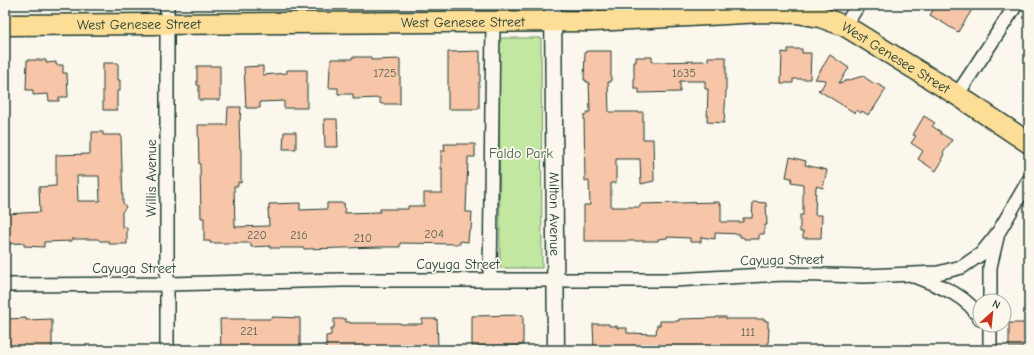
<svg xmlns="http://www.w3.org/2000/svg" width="1034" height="355" viewBox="0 0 1034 355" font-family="'Comic Neue',sans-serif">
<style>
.green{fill:#c2e7a1;stroke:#70926a}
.building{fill:#f7c5a8;stroke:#1f3d34;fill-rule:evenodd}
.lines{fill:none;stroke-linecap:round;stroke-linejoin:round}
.minor-casing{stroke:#1f3d34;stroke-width:16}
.tertiary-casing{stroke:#1f3d34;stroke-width:19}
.primary-casing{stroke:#1f3d34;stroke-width:23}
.minor{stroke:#fbf7ec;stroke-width:13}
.tertiary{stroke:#fbf7ec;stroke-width:16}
.primary{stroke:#fdde96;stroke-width:20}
.labels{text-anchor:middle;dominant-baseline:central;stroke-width:3.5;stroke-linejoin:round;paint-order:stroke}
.number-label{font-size:12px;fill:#555f51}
.street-label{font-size:14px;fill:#1f3d34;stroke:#fbf7ec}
.park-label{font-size:14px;fill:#405f4a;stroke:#fbf7ec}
</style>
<rect width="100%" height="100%" fill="#fbf7ec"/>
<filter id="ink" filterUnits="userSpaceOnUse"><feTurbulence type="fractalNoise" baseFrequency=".025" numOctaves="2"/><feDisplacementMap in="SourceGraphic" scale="8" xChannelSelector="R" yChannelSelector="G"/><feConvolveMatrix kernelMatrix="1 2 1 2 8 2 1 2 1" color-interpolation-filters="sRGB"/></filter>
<g filter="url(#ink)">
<path class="green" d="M499 38H541L542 268H500Z"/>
<path class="building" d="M936 5H975L958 32 930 15Z
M788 49H802V53H811L810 79H793V83H781L782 52 788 53Z
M480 51V82H479V109H448V52Z
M588 51H611V82H608L609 112H643V139H653L654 181 641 184 640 159H616V183H611V207H640V204L719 202V204H721V222H743V218H752L753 202 766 203 767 225H765L764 234H759V239H744L743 237H740V234L715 233V239L701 237V242H690V238L667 237V238L658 239V241H584V205H590L589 181H585L584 115 587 114V112H590L589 82H586V80H584L585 52Z
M830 55 849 68 839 83 863 76 873 83 877 84 886 89 872 111 871 110 868 115 862 111 861 113 857 110 855 113 818 90 821 89 826 80 815 79Z
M352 57H371V60L400 59V104H382L380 103V98L353 99V94H338V88H329L330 65H331V59H352Z
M636 57H652V62L704 61 708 62V57H726V91L724 123 707 122 708 89H705V81H680V92L639 93V89H634V62H636Z
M27 60H46V63L56 62V65H63V73H67L68 97H59V101H49L48 94 33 95V90H26Z
M103 63H118V80H120V91H117V110H103Z
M197 66H220V100H199V85H197Z
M263 66V75L287 73V70H307V108H284V101L260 102V108H246L244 67Z
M228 107H241L240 121H239L240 149H241V183L238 182V186H234L235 227 269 226 268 209H269V204L300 203V210L327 209V203H344L345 213 380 212V209H408V206H424V193H442V168L441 169V151H445L444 144H475V157H468L466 212H472L471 230H469L468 242 460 241V244L400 243V247H381L304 249V248H270V246L251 247V243H210V241H204V218H201L200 164H199L198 125H227Z
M924 116 935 123 932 126 941 132 940 133 952 140 943 153 944 154 941 160 942 161 936 171 918 159 923 151 911 143 916 136 913 135Z
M324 119H337L338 147H325Z
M92 132H103V135H121L123 203 126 207 122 212V227H127V244H109V241H100L98 239H72V241L44 242V247L24 246V243L5 244V214L40 212 39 187 56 186V155L90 154V141H92ZM77 176H99L100 201H78Z
M284 132H296V149H283Z
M790 157 806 161 805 165 827 170 823 188 816 186 815 215H822L821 238H803V232H800V215H803V184L791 182 792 178 786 177Z
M523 315V345L472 346V316Z
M272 317 300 318V350H221L220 319H270V318H272Z
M716 317H726V319H765V321H768V328H769L768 345H767V350L696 348V350H594L593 324H609V326H617V328H627V333L656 334 657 325H660V321H679V319L716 318Z
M26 318V320L52 319V350H8L7 322H9L8 319Z
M334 319H346V322H350V323H400V324H422V319H437L438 346H435V350H326V336L331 335V328H334Z
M1009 323H1029V347H1009Z"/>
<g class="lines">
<g class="minor-casing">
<path id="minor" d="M167 5V350
M845 26 858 5
M957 95 1016 5
M914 276C937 285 968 295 980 319
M490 280 493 22
M5 285 167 284 342 280H674L783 274 864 276 938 273 962 267 981 254 998 233
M990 301V267L998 233 1029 180
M990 325V350"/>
</g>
<g class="tertiary-casing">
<g id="tertiary">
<path id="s1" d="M553 5 556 350"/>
</g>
</g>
<g class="primary-casing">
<g id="primary">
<path id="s2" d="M5 25 594 21 763 12 797 13 820 17 845 26 957 95 1029 143"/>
</g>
</g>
<use href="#minor" class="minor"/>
<use href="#tertiary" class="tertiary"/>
<use href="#primary" class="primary"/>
</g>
</g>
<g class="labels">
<g class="number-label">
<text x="385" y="73">1725</text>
<text x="684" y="73">1635</text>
<text x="434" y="234">204</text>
<text x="257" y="235">220</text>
<text x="299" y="235">216</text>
<text x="363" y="238">210</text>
<text x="249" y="331">221</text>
<text x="748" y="332">111</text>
</g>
<g class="street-label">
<text stroke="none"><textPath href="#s2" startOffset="458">West Genesee Street</textPath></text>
<text stroke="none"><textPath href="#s2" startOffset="134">West Genesee Street</textPath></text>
<text stroke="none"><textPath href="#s2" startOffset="902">West Genesee Street</textPath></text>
<text transform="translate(151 178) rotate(-90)">Willis Avenue</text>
<text stroke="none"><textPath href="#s1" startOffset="209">Milton Avenue</textPath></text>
<text transform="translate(782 260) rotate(-1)">Cayuga Street</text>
<text x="458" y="264">Cayuga Street</text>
<text x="134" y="268">Cayuga Street</text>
</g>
<g class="park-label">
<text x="521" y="153">Faldo Park</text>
</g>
</g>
<rect width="1034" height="355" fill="none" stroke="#fbf7ec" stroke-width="20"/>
<rect x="10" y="10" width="1014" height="335" fill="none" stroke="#1f3d34" stroke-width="1.5" filter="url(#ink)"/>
<g transform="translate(992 313) rotate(27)"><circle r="19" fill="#fbf7ec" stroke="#a3ada2"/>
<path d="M0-3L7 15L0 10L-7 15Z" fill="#c8321e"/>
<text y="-6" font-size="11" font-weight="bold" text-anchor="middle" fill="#1f3d34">N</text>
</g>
</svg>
